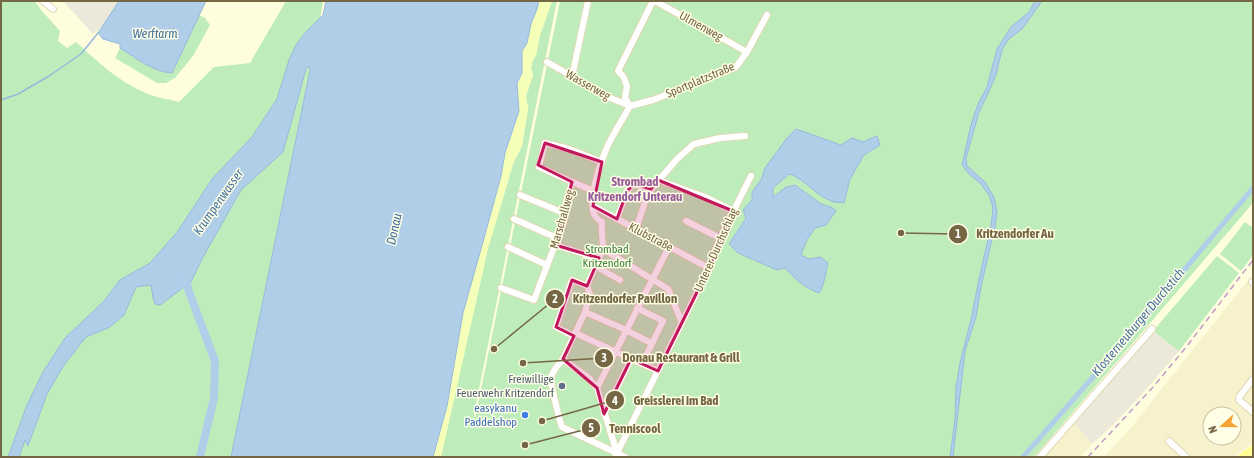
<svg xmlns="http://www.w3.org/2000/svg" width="1254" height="458" viewBox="0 0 1254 458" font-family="'Asap Condensed',sans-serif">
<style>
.residential{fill:#f7f2cb;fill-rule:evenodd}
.industrial{fill:#ece8da}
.green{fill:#beedbb;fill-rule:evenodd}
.sand{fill:#f6ffb7}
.water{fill:#b1cee9;stroke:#96b9dc}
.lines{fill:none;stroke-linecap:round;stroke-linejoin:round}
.stream{stroke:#96b9dc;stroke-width:1.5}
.canal{stroke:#b1cee9;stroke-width:5}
.river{stroke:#b1cee9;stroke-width:8}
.minor-casing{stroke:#e0d9b6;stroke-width:8}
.major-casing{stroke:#fff;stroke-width:10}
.minor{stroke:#fff;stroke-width:6}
.major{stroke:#fffc94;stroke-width:8}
.rail{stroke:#c29cc8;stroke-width:1.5;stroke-dasharray:6 4;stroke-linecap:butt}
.marked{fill:#c2185b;fill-opacity:0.2;stroke:#c2185b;stroke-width:3;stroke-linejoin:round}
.service-dot{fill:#5c6f8a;stroke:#fffee6;stroke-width:1.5}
.shop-dot{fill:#3f7fe0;stroke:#fffee6;stroke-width:1.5}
.labels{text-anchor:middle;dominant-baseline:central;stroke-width:3;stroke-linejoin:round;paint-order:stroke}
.street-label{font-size:12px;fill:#766744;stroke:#fffee6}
.park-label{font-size:12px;fill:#3d8340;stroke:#fffee6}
.service-label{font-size:12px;fill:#4e5e75;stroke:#fffee6;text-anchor:end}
.shop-label{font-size:12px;fill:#366cbe;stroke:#fffee6;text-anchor:end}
.water-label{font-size:13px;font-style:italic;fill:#4372a2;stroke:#fffee6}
.neighbourhood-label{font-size:13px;font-weight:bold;fill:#9a5e9a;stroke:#fffee6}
.leader{fill:none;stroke:#766744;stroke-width:1.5}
.callout-dot{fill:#766744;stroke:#fffee6;stroke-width:1.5}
.mark-label{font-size:12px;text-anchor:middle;font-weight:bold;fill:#fff}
.callout-label{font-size:13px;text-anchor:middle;font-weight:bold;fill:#766744;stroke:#fffee6;stroke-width:3;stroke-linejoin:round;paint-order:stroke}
</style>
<rect width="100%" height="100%" fill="#fefddd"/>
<path class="residential" d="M1250 278 1253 280V457H1104L1130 429ZM1210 414H1234V438H1210Z
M1073 422 1092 444 1080 457H1043Z"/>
<path class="industrial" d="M63 1H119L102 27 93 34Z
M1153 331 1179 351 1142 394 1114 424 1092 444 1073 422Z"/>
<path class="green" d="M1 1H35L41 10 60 31 58 41 67 48 76 42C98 62 119 82 146 93 156 98 169 99 179 102L214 67 250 63 286 1H323L320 20 305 33 289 61 277 99 252 137 212 179 178 231 150 263 120 280 104 301 65 338 43 372 27 405 8 457H1Z
M552 1H557C529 139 502 277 474 414L475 419 560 1H1035L1029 12 1011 27 992 70 987 87 978 104 962 165 969 174 980 183 989 195 993 208 991 226 979 279 972 315 960 363 956 387 955 420 950 457H629L619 452 708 267 615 453 620 457H441L488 248 514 161 522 146 528 109 526 96 533 75 531 68 532 61 536 55 540 35ZM796 130 841 145 852 138 863 142 876 137 880 145 864 155 850 179 844 203 809 187 797 177 789 174 773 188V197L786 187 795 185 821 204 831 207 826 225 815 228 807 240 801 255 809 260 821 257 822 289 810 290 797 280 785 268 777 270 738 253 729 244 746 218 752 200V192L761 180 765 168Z
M1042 1H1253V203L1145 329 1034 457H953L965 351 976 317 981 287 995 227 997 212 985 182 967 166 966 158 979 112 987 96 996 75 1002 50 1008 40 1023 28Z
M199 15 205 18 210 25 193 56 175 78 166 83H157L115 58 120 48C136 58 153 72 172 73Z
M309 65 310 70 307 85 231 457H19L25 439 29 445 47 394 64 365 86 337 110 327 124 315 136 287 151 284 160 305 191 282 201 259 241 190 283 152 306 69Z
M1245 222 1253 228V255L1241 271 1220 254Z
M1217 256 1239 273 1179 351 1153 331Z"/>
<path class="sand" d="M539 1H552L540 35 536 55 532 62 531 68 533 75 526 96 528 109 522 146 514 161 488 248 441 457H433L447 406 463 313 483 242 501 176 505 153 519 111 517 83 522 73V51L527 43 531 24 537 9Z"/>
<path class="water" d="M119 1H206L172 73C153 72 136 58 120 48V44L103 39 98 33Z
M326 1H539L537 9 531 24 527 43 522 51V73L517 83 519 111 505 153 501 176 483 242 463 313 447 406 433 457H231L307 85 310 70 309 66 306 69 283 152 241 190 202 259 191 282 160 305 155 304 153 298 151 285 136 287 124 315 110 327 86 337 64 365 47 394 28 446 25 440 19 457H8L27 405 43 372 65 338 104 301 120 280 150 263 178 231 212 179 252 137 277 99 289 60 296 45 305 33 323 15Z
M1035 1H1042L1023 28 1008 40 1002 50 996 75 987 96 979 112 966 158 967 166 985 182 994 197 997 212 995 227 981 287 976 317 965 351 953 457H950L955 420 956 387 960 363 972 315 979 279 991 226 993 208 989 195 980 183 969 174 962 165 971 125 978 104 987 87 997 49 1011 27 1029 12Z
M796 129 841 145 852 138 863 142 877 136 880 145 864 155 850 179 844 203C840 202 835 203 831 201 815 195 805 179 789 174L773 188V197L786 187 795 185 821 204 831 207 836 211 826 225 815 228 807 240 801 255 809 259 821 257 828 263C826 271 824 287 819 293 805 288 795 279 785 268L777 270 738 253 729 244 746 218 743 210 752 200V192L761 180 765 168 787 138Z"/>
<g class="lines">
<path class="stream" d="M1 100 18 94 49 76 81 54 98 33"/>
<path class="canal" d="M1023 457 1122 344 1253 188"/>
<path class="river" d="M186 275 188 289 215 361 214 398 200 457"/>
<g class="minor-casing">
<path id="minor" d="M43 1 53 9
M655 1 747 52
M547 62 608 97 630 106
M572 77 588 1
M630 106C622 120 614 133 607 147 601 161 586 202 595 216 597 219 599 220 602 222 601 231 603 240 603 249L668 289 682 323
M630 106 653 100 736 67 747 52 767 15
M630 106 625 98 627 86 623 76 618 71 653 1
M658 180 705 197 733 211
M593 191 539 167 545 143 569 149 602 162
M520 195 564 213
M593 206 709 268
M514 219 557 238
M617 219 627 191 634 184 651 189
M686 221 720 238
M636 229 648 193 677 159 694 144 720 138 745 136
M555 245 598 258
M508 247 547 265
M603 249 587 286 590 294 585 312 563 359C558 366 553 369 551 378 550 381 560 423 562 427L625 457
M595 266 620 280
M1252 282 1253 283
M501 288 534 300 564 221 566 203 572 182
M637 308 663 321 642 364
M585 312 626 330 651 343
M575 333 658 371
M574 336 556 327 572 280 587 286
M563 359 590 379 597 388 617 453
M1253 379 1239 397V400L1253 412
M597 388 669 247
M604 414 631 359
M1169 441 1186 457
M615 457 709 268 720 238 751 176
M1040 457 1152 329"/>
</g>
<g class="major-casing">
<path id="major" d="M1242 457 1253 449"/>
</g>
<use href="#minor" class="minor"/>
<use href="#major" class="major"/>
<path class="rail" d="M1088 457 1154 386 1187 346 1253 260"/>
</g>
<path class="marked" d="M545 143 602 162 593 206 617 219 627 191 634 184 651 189 658 180 733 211 709 268 658 371 631 359 604 414 597 388 563 359 574 336 556 327 572 280 587 286 599 258 555 245 572 182 538 165Z"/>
<circle class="service-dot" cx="562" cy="386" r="4"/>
<circle class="shop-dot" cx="525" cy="415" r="4"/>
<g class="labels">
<g class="street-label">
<text transform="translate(701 26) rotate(29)">Ulmenweg</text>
<text transform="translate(700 80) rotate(-23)">Sportplatzstraße</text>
<text transform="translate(588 85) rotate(29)">Wasserweg</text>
<text transform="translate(562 219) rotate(-74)">Marschallweg</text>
<text transform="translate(651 237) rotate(28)">Klubstraße</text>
<text transform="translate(716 250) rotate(-66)">Unterer Durchschlag</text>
</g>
<g class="park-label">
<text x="607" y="249">Strombad<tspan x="607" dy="14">Kritzendorf</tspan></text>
</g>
<g class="service-label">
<text x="554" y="379">Freiwillige<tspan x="554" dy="14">Feuerwehr Kritzendorf</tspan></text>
</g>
<g class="shop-label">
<text x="517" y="408">easykanu<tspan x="517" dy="14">Paddelshop</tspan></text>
</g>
<g class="water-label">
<text x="155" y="33">Werftarm</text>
<text transform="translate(218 202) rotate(-55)">Krumpenwasser</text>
<text transform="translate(394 229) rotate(-78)">Donau</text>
<text transform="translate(1138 322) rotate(-50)">Klosterneuburger Durchstich</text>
</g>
<g class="neighbourhood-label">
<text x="635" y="181">Strombad<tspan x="635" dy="15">Kritzendorf Unterau</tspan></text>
</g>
</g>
<path class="leader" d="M901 233L958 234M494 349L555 299M523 363L604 358M542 421L615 400M525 445L591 428"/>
<g class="callout-dot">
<circle cx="901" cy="233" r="4"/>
<circle cx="494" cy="349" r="4"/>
<circle cx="523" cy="363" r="4"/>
<circle cx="542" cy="421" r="4"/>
<circle cx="525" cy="445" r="4"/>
<circle cx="958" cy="234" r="10"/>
<circle cx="555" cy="299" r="10"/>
<circle cx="604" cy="358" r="10"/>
<circle cx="615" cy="400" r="10"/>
<circle cx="591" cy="428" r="10"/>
</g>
<g class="mark-label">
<text x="958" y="238">1</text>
<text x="555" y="303">2</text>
<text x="604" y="362">3</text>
<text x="615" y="405">4</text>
<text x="591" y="432">5</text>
</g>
<g class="callout-label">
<text x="1015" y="238">Kritzendorfer Au</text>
<text x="625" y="303">Kritzendorfer Pavillon</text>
<text x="681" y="362">Donau Restaurant &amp; Grill</text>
<text x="676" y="405">Greisslerei im Bad</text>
<text x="635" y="433">Tenniscool</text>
</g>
<rect width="1254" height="458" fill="none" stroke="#766744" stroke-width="4"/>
<g transform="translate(1222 426) rotate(249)"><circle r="19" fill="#fffee6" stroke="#c8c2a5"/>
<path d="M0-3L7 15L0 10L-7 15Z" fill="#f5a236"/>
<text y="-6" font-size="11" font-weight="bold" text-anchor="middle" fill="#766744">N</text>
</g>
</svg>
